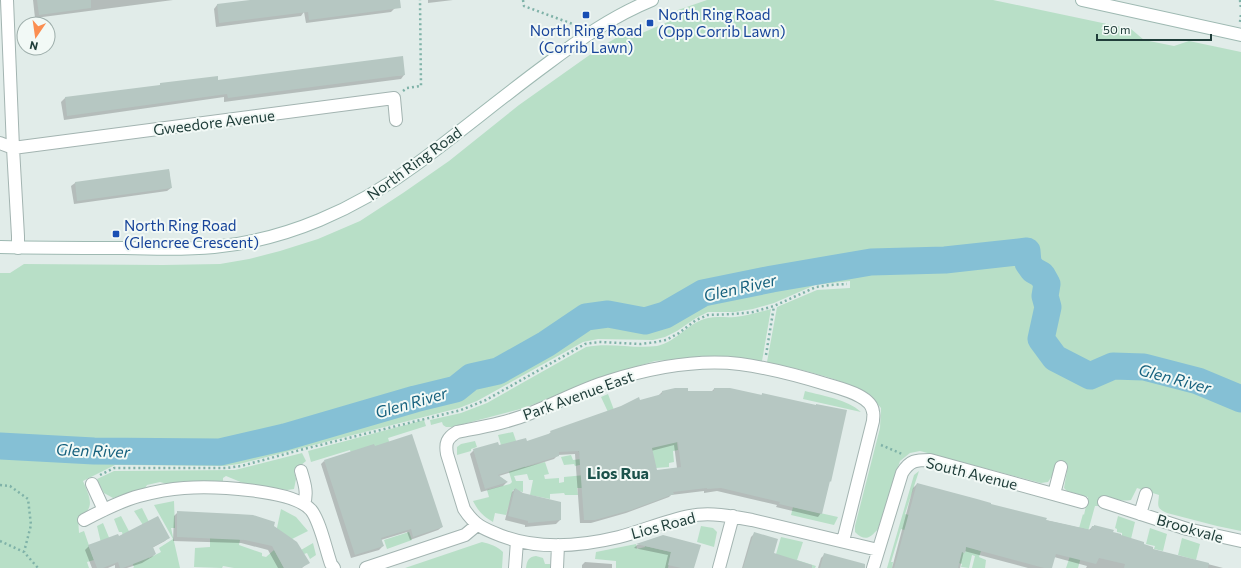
<svg xmlns="http://www.w3.org/2000/svg" width="1241" height="568" viewBox="0 0 1241 568" font-family="Commissioner,sans-serif">
<style>
.green{fill:#b8dfc7}
.shadow{fill:#0003;fill-rule:evenodd}
.lines{fill:none;stroke-linecap:round;stroke-linejoin:round}
.river{stroke:#85c0d5;stroke-width:27}
.building{fill:#b6c7c2;fill-rule:evenodd}
.minor-casing{stroke:#a3b4b1;stroke-width:14}
.secondary-casing{stroke:#9eb9b2;stroke-width:14}
.path{stroke:#7fb2a8;stroke-width:2.5;stroke-dasharray:2 3;stroke-linecap:butt}
.minor{stroke:#fff;stroke-width:12}
.secondary{stroke:#fff;stroke-width:12}
.transit-dot{fill:#1a4fb4;stroke:#f2f9f6;stroke-width:1.5}
.labels{text-anchor:middle;dominant-baseline:central;stroke-width:4;stroke-linejoin:round;paint-order:stroke}
.transit-label{font-size:15px;fill:#164399;stroke:#f2f9f6;text-anchor:start}
.street-label{font-size:15px;fill:#203e3a;stroke:#f2f9f6}
.water-label{font-size:16px;font-style:italic;fill:#16617e;stroke:#f2f9f6}
.neighbourhood-label{font-size:16px;font-weight:bold;fill:#1b524b;stroke:#f2f9f6}
</style>
<rect width="100%" height="100%" fill="#e1ece9"/>
<path class="green" d="M707 0H993L1131 29 1144 40 1174 46 1189 41 1241 52V531L1217 526 1167 513C1156 508 1158 506 1159 495L1137 488 1131 500C1120 502 1111 498 1101 496L1098 506H1095L1087 535 1078 532 1083 514 1084 515 1088 497 1067 491 1064 488 1068 465 1056 462 1052 476 1048 482 1041 483 920 451 910 453 900 461 878 529C870 538 865 542 855 532V526L880 428 881 408C877 404 874 397 869 394 841 378 798 369 767 362L777 307 817 290 850 288V281L815 285 774 303 753 309 735 312H708L696 318 677 331 665 337 653 340 598 339 583 342 477 401 459 408 239 464 225 466 115 465 83 481C89 495 97 510 78 517L79 533 84 531 94 560 87 562 89 568H0V273H10L24 264 163 265 220 264 249 259 280 251 318 239 360 221 403 193 449 161 519 105 598 49 624 33H642L668 22 678 10Z
M771 309 762 361 735 358 701 357 655 361 618 372 524 408 452 427H446L443 425 442 422 431 425 430 420 461 413 487 403 586 347C610 342 633 349 657 346 677 342 688 322 708 318 717 316 726 318 735 317 747 316 759 312 771 309Z
M805 391C823 396 847 399 861 412L803 399Z
M608 394 614 410 608 412 601 397Z
M424 420 426 426 388 438 393 454 357 472 350 450 311 462 308 451Z
M644 431 677 442 678 450 673 451 674 462 669 463V467L656 468Z
M513 432 525 467 545 462 549 474 544 475 545 479 559 478V483L564 482V477L585 475 584 464 575 466 574 464 564 465 561 457 571 455 573 460 581 459 578 449 586 446V488H577L578 495H565L564 493 550 494V499L530 495 533 480H529L527 474 514 476 516 481H523V492L513 490 506 515 495 513 493 522C483 516 478 511 473 501L489 497 487 490 510 484 512 482 498 435Z
M475 441 477 447 471 449V451L457 455V447L461 444Z
M302 453 306 461 294 471 296 479 294 489 287 490 243 483 226 476 223 478V482L185 481 167 484 160 482 147 485 145 488 113 498 104 493 97 479 114 471 235 470Z
M919 471 905 514C933 520 952 543 981 551L979 557 986 560 985 568H972L975 556 972 555 969 568 961 567 962 564 956 562 959 551 965 553 966 547 901 529 891 562H893L892 568H887L914 475Z
M174 501 175 528H171L180 568H133L134 567 124 541 122 532H119L114 519 121 516 132 537 149 558 161 552 159 548 173 539 154 505Z
M793 507 838 517 834 525 791 515Z
M142 508 149 522 143 525 134 511Z
M281 509 296 517 308 531 278 546 274 542Z
M1118 516 1135 522 1131 539 1122 537V533L1117 532V529L1115 528Z
M103 523 110 540 101 543 97 526Z
M701 526 713 528 717 532 714 547 697 542Z
M1150 528 1167 534 1163 551 1154 549 1155 546 1146 544Z
M409 532 412 540 387 549 384 540Z
M781 537 803 542 797 560 816 566 815 568H772Z
M210 538 239 539 240 540 239 545 262 553V556L266 557 274 550 284 568H234L223 566 222 568 194 567 195 548 210 547Z
M1182 538 1200 544 1196 560 1178 555Z
M482 542C490 544 497 546 503 552L502 568H405Z
M313 543 316 555 310 559 307 553 304 554 301 550Z
M636 544 637 549 645 547V546L671 552 668 568H616V561L595 559 596 552Z
M1074 544 1084 546 1078 568H1066Z
M536 556 543 558 545 564H550V568H526C527 561 528 557 536 556Z"/>
<path class="shadow" d="M33 0H173L35 18Z
M258 0H394L395 8 391 12 306 23 304 12 301 16 216 27 214 9 217 5Z
M428 0H453L428 3Z
M404 75 401 79 224 102V97L64 120 61 102 65 98 159 86 161 84Z
M169 170 171 188 167 191 74 204 71 186 75 183Z
M714 389H730L761 396 762 394 830 481 828 483 821 513 818 517 776 507 777 505 717 491 704 493V491L671 495 669 497 626 513 591 523H580L575 454 558 455 554 459 499 476 507 482 503 486 481 492 470 454 474 450 526 442 548 435 551 432 639 401 658 396 662 392H711ZM674 445 677 468 656 471 651 451Z
M324 461 442 527 438 530 410 540 407 532 381 540 383 546 379 550 351 558 321 464Z
M917 484 1045 520 1089 530 1092 527 1112 533 1151 549 1223 568H1086L1087 566 1054 557 1051 568H1028L964 551 960 568H892L913 488Z
M515 489 560 520 556 524 525 527V525L505 520 512 492Z
M178 512 273 527 306 564 302 568H278L268 550 241 543 173 541 174 516Z
M755 533 772 554 794 568H742L751 537Z
M663 536 693 568H665L668 555 634 548 637 545Z
M119 537H169L165 541 152 548 155 554 152 557 142 563 127 568H115V565L108 568H92L85 550 89 546Z
M825 554 845 568H818L821 558Z
M585 562 612 564V568H582V565Z"/>
<g class="lines">
<path class="river" d="M0 446 94 451 220 452 285 437 415 399 456 389 471 377 498 371 546 344 586 317 608 314 645 321 665 315 703 293 772 279 871 262 945 260 1027 251 1028 263 1033 270 1042 275 1047 284 1045 296 1048 307 1041 339 1055 358 1090 376 1113 366 1144 367 1198 381 1241 399"/>
</g>
<path class="building" d="M37 0H91V8L39 15Z
M250 0H400L401 8 309 20 308 12 219 23 217 4Z
M403 56 405 75 228 98 227 94 67 116 65 97 160 85V83L218 76V80Z
M169 169 172 188 77 201 75 182Z
M675 388H688V391H714V388H730L762 395V393L816 405V404L847 410 831 482 830 481 822 514 779 504 780 502 721 488 707 489V488L673 492 674 494 631 510 595 520H584L579 451 559 452V456L498 475 508 482 485 489 473 449 498 442 499 445 526 438 527 441 551 433 550 431 621 406 639 397 640 400 662 394V391ZM678 442 681 467 657 470 652 448Z
M412 434 443 527 413 537 411 529 381 538 384 546 355 555 324 460 374 444 375 446Z
M917 483 977 499 991 503V504L1047 518 1046 520 1069 525 1091 530 1092 526H1094V525L1114 530 1113 532 1121 534V535L1144 542V544L1153 547V549L1209 563 1208 568H1124L1125 564 1099 558 1096 564 1056 554 1052 568H1044L966 547 965 553 962 552 958 568H894Z
M515 488 523 493 561 502V520L528 523V521L508 516Z
M177 511 237 514 253 515 275 522 274 526 297 542 310 563 301 568H284L272 546 245 540 177 537Z
M158 516 170 538 153 547 156 554 146 559 123 568H120L118 562 103 568H97L88 545 118 534 119 536Z
M754 532 778 539 774 553 812 565V568H743Z
M663 535 701 545 694 568H681L668 565 671 552 636 544Z
M824 553 865 564V568H820Z"/>
<g class="lines">
<g class="minor-casing">
<path id="minor" d="M7 0 13 148 18 236V248
M0 143 13 148 394 98 396 120
M301 471C304 482 308 492 304 504
M92 484 104 510
M1054 494 1061 467
M1104 502 1187 529 1241 541
M1140 514 1146 494
M84 520C101 511 120 501 139 496 154 492 169 489 184 488 212 486 293 489 311 510 320 521 326 550 331 564L334 568
M843 541 873 421C873 418 874 414 873 412 872 396 842 389 829 385 800 376 770 368 740 364 697 359 650 368 609 381 582 389 557 403 531 413 507 423 482 427 457 432 447 438 445 443 447 454L464 509C475 526 484 529 502 536 539 550 582 546 619 537 642 531 665 521 689 516 710 512 731 516 752 520L878 550
M366 568 465 535 477 525
M515 568 517 541
M557 568 558 545
M719 568 733 516
M873 568 902 473C910 460 916 460 930 460L1082 502"/>
</g>
<g class="secondary-casing">
<path id="secondary" d="M1082 0 1241 35
M0 247C41 248 82 248 124 248 154 249 184 250 214 247 287 240 356 209 414 166 459 133 502 97 547 64 580 39 613 16 652 0"/>
</g>
<path class="path" d="M523 0 524 6 578 26
M1240 0 1241 9
M1240 22 1241 14
M403 91 407 88 421 86 420 0
M766 355 774 306
M881 445 902 454
M100 475 114 468H227L241 466 304 449 461 410 486 400 585 344 599 342 641 344 656 342 666 340 679 333 696 320 708 315 734 314 753 312 774 306 816 287 830 285 847 284
M0 485 10 486 28 499 31 525 24 552
M0 541 24 552 38 568"/>
<use href="#minor" class="minor"/>
<use href="#secondary" class="secondary"/>
</g>
<g class="transit-dot">
<rect x="582" y="11" width="8" height="8" rx="2"/>
<rect x="646" y="19" width="8" height="8" rx="2"/>
<rect x="112" y="230" width="8" height="8" rx="2"/>
</g>
<g class="labels">
<g class="transit-label">
<text x="658" y="14">North Ring Road<tspan x="658" dy="17">(Opp Corrib Lawn)</tspan></text>
<text x="586" y="30" text-anchor="middle">North Ring Road<tspan x="586" dy="17">(Corrib Lawn)</tspan></text>
<text x="124" y="225">North Ring Road<tspan x="124" dy="17">(Glencree Crescent)</tspan></text>
</g>
<g class="street-label">
<text transform="translate(214 122) rotate(-7)">Gweedore Avenue</text>
<text transform="translate(414 163) rotate(-36)">North Ring Road</text>
<text transform="translate(578 395) rotate(-20)">Park Avenue East</text>
<text transform="translate(972 473) rotate(14)">South Avenue</text>
<text transform="translate(663 525) rotate(-15)">Lios Road</text>
<text transform="translate(1190 528) rotate(16)">Brookvale</text>
</g>
<g class="water-label">
<text transform="translate(740 287) rotate(-13)">Glen River</text>
<text transform="translate(1175 378) rotate(15)">Glen River</text>
<text transform="translate(411 402) rotate(-16)">Glen River</text>
<text transform="translate(93 450) rotate(2)">Glen River</text>
</g>
<g class="neighbourhood-label">
<text x="618" y="472">Lios Rua</text>
</g>
</g>
<g transform="translate(36 36) rotate(193)"><circle r="19" fill="#f2f9f6" stroke="#9eaeab"/>
<path d="M0-3L7 15L0 10L-7 15Z" fill="#fb8e51"/>
<text y="-6" font-size="11" font-weight="bold" text-anchor="middle" fill="#203e3a">N</text>
</g>
<path d="M1097 34v6h114v-6" fill="none" stroke="#203e3a" stroke-width="2"/>
<text x="1103" y="34" font-size="12" fill="#203e3a" stroke="#f2f9f6" stroke-width="3" paint-order="stroke">50 m</text>
</svg>
